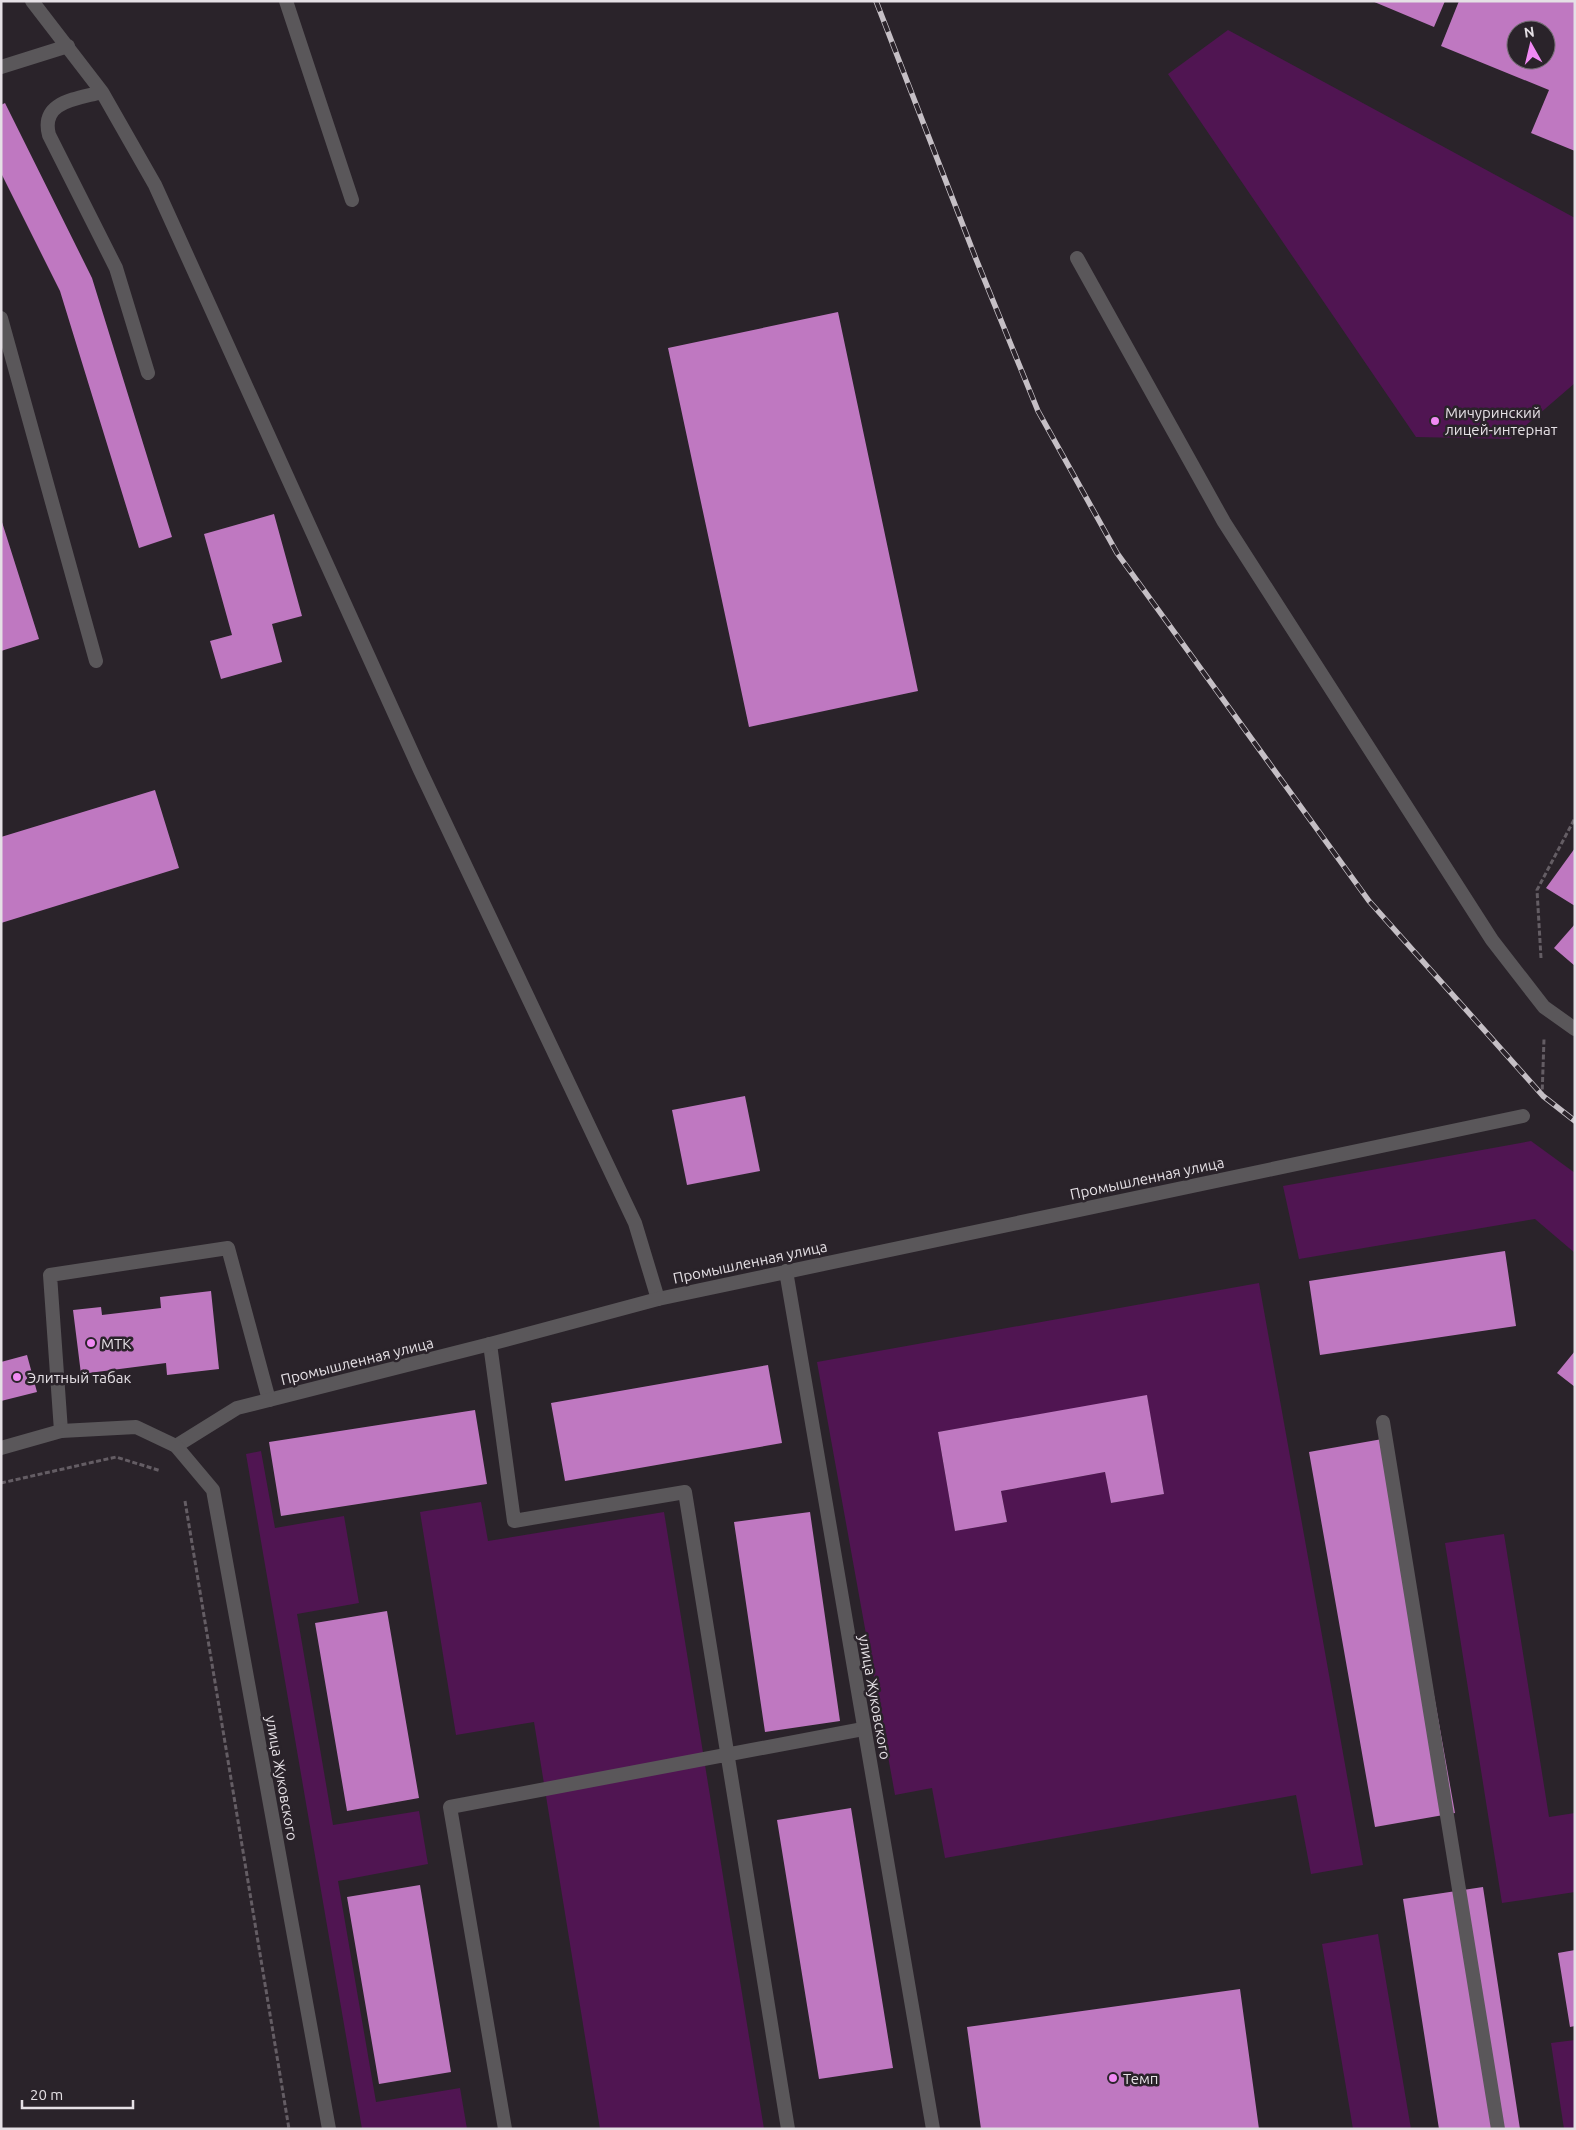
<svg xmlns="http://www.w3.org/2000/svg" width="1576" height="2130" viewBox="0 0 1576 2130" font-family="Ubuntu,sans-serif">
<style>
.green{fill:#501552;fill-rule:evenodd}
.building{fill:#bf78c1;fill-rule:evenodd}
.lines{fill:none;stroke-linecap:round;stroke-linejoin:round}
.path{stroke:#645d64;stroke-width:3;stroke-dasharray:5 2.5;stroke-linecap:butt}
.service{stroke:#5a575a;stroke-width:14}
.minor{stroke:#5a575a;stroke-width:14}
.tertiary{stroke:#5a575a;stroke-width:14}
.rail-casing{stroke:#c5bfc5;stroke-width:5.5}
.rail{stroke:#2a232a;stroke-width:4;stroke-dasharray:11;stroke-linecap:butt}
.poi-dot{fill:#f18af4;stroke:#2a232a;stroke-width:2}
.labels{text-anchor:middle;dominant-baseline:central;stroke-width:5;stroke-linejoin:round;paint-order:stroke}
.poi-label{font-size:15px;fill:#e5e0e5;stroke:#2a232a;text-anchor:start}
.street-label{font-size:15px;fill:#e5e0e5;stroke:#2a232a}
</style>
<rect width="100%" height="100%" fill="#2a232a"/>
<path class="green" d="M1228 30 1575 218V383L1510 439 1416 437 1168 74Z
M1531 1141 1575 1173V1253L1535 1219 1299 1259 1283 1186Z
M1259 1283 1363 1865 1311 1874 1296 1795 945 1858 932 1788 895 1795 817 1362ZM1147 1396 1164 1494 1111 1503 1105 1472 1001 1491 1007 1522 955 1531 938 1432Z
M261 1451 275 1528 344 1516 359 1603 297 1614 333 1825 419 1811 428 1864 338 1881 376 2102 460 2088 467 2129H362L246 1454Z
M481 1502 488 1541 664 1512 764 2129H600L534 1722 456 1735 420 1512Z
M1504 1534 1549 1817 1575 1813V1892L1502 1903 1445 1543Z
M1378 1934 1411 2129H1353L1322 1944Z
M1575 2040V2129H1564L1551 2043Z"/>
<path class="building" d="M1372 1H1445L1434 27Z
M1459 1H1575V151L1531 133 1549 90 1441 46ZM1516 30H1546V60H1516Z
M5 103 92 278 172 537 139 548 60 291 1 173V105Z
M838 312 918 691 749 727 668 348Z
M274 514 302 616 272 624 282 662 221 679 210 641 232 635 204 534Z
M1 519 39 639 1 651Z
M155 790 179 868 1 923V837Z
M1575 848V906L1546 888Z
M1575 924V966L1554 948Z
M745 1096 760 1171 687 1185 672 1110Z
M1505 1251 1516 1326 1320 1355 1309 1281Z
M211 1291 219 1369 167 1375 166 1363 81 1374 73 1310 101 1307 102 1315 161 1308 160 1297Z
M1575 1351V1387L1557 1373Z
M27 1355 37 1392 1 1401V1362Z
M768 1365 782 1443 565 1481 551 1403Z
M1147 1395 1164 1494 1111 1503 1105 1472 1001 1491 1007 1522 955 1531 938 1432Z
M475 1410 487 1484 281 1516 269 1442Z
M1388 1438 1455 1813 1375 1827 1309 1452Z
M810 1512 840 1721 765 1732 734 1522Z
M387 1611 419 1798 347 1811 315 1623Z
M851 1808 893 2068 819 2079 777 1820Z
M420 1885 451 2072 379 2084 347 1897Z
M1483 1887 1520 2129H1439L1403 1899Z
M1575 1950V2026L1570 2027 1558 1953Z
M1240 1989 1259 2129H981L967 2027Z"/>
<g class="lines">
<path class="path" d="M1541 958 1537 890 1575 818
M1542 1097 1544 1039
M1 1483 116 1457 161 1471
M185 1501 289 2129"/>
<path class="service" d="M32 1 102 92 155 185 420 770 635 1223 658 1299
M286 1 352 200
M1 67 68 46
M102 92C77 99 40 101 49 135L116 268 148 373
M1077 258 1224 522 1492 940 1544 1007 1575 1029
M1 318 96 661
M490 1344 514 1521 685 1492 788 2129
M1383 1422 1498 2129
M61 1431 50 1275 228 1248 269 1400
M505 2129 450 1807 863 1729"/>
<path class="minor" d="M786 1271 933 2129
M176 1446 237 1408 490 1344 658 1299 1523 1116"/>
<path class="tertiary" d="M1 1448 61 1431 136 1427 176 1446 213 1490 329 2129"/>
<g class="rail-casing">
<path id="rail" d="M876 1 976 259 1038 411 1117 553 1369 901 1543 1096 1575 1121"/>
</g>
<use href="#rail" class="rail"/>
</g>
<g class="poi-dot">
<circle cx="1435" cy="421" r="5"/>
<circle cx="91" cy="1343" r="5"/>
<circle cx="17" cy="1377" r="5"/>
<circle cx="1113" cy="2078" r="5"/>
</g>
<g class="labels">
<g class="poi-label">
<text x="1445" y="412">Мичуринский<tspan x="1445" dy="17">лицей-интернат</tspan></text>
<text x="101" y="1343">МТК</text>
<text x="27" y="1377">Элитный табак</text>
<text x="1123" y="2078">Темп</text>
</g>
<g class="street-label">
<text transform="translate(1147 1178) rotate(-12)">Промышленная улица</text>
<text transform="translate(750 1262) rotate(-12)">Промышленная улица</text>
<text transform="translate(357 1361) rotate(-14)">Промышленная улица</text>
<text transform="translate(875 1697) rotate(80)">улица Жуковского</text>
<text transform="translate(282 1778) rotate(80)">улица Жуковского</text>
</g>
</g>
<rect width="1576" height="2130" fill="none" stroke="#e5e0e5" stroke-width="5"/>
<g transform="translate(1531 45) rotate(352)"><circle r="24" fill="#2a232a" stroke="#756f75"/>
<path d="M0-4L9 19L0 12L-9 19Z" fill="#f18af4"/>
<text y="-8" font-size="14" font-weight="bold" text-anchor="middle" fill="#e5e0e5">N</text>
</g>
<path d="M22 2100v8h111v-8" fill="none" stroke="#e5e0e5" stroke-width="2.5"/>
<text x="30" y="2100" font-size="15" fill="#e5e0e5" stroke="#2a232a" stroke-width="4" paint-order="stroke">20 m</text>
</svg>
